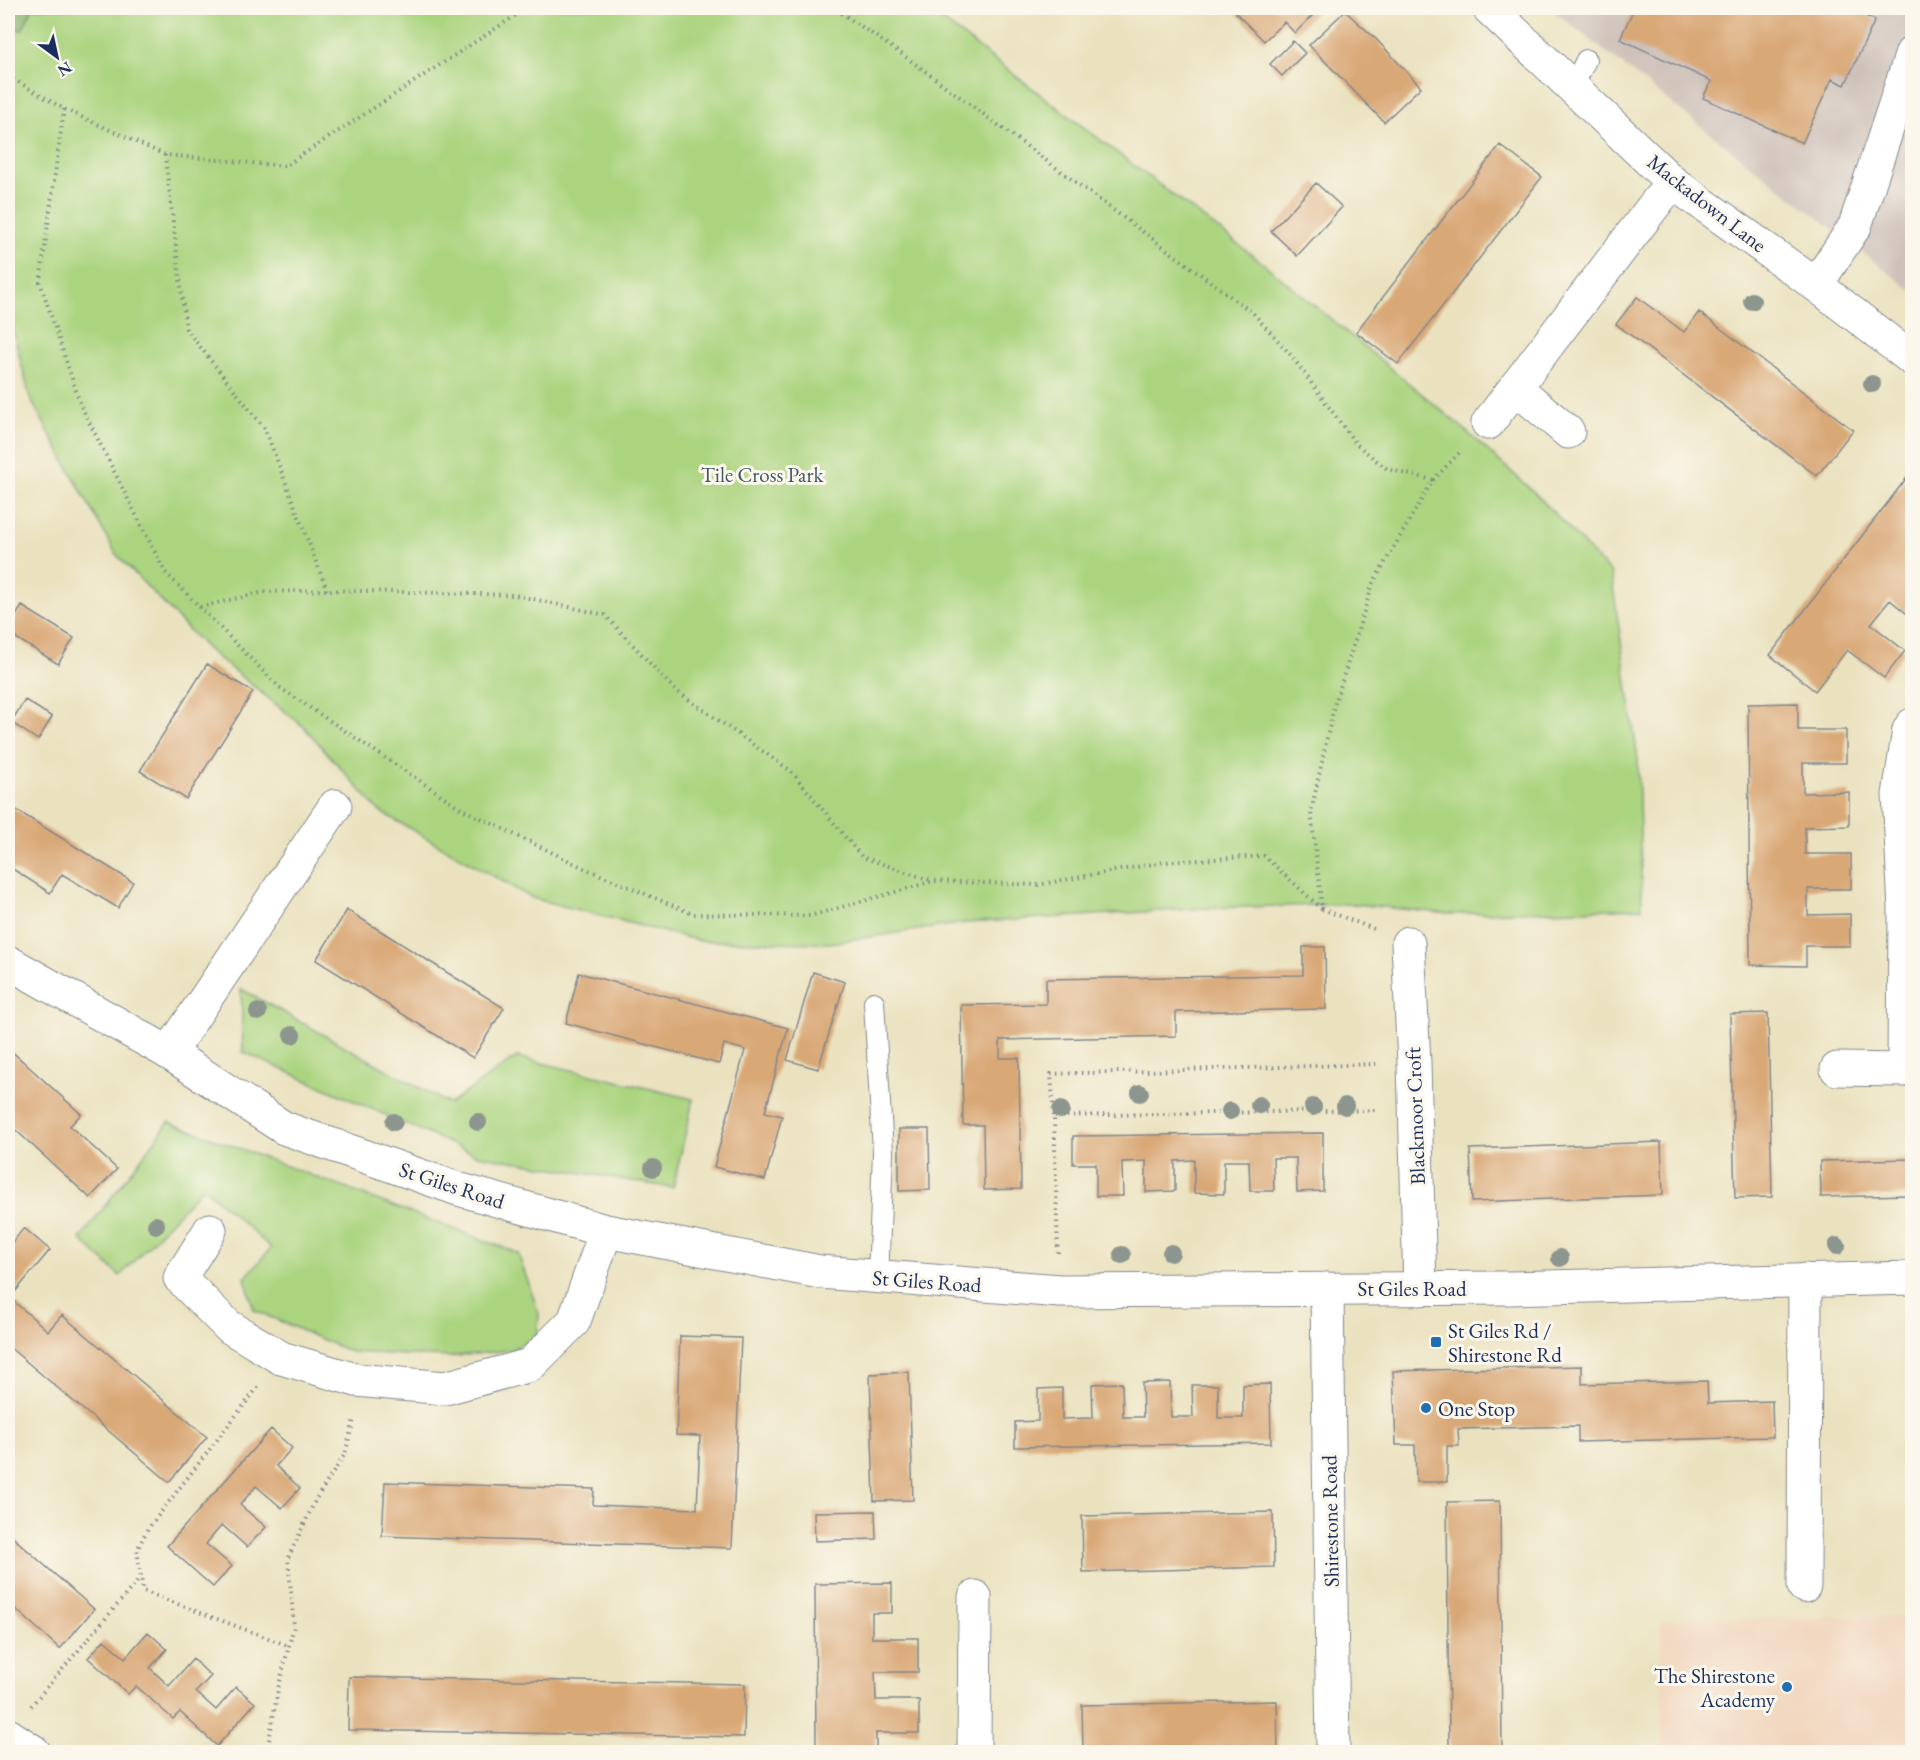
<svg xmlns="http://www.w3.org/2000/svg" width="1920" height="1760" viewBox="0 0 1920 1760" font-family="'EB Garamond',serif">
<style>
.built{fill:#f1d5bd}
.industrial{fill:#cec1ba}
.green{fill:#abd47f;stroke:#63826e;stroke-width:1.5}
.forest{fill:#88b66e;stroke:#527266;stroke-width:1.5}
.building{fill:#d9a877}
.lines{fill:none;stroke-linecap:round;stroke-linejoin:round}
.service-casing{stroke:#82888e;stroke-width:22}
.minor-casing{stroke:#82888e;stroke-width:35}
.tertiary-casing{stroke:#82888e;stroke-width:35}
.path{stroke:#82888e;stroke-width:4;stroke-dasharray:1.5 4.5;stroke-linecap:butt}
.service{stroke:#fff;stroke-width:20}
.minor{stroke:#fff;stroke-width:33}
.tertiary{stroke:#fff;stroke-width:33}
.tree{fill:#8c968e}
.poi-dot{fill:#1f6fb2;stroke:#fbf7ec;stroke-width:2}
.labels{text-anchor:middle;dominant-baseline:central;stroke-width:6;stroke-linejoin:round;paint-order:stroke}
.street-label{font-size:21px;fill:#1b2f5e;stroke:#fbf7ec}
.park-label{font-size:21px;fill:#3f5866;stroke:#fbf7ec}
.poi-label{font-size:21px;fill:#1b2f5e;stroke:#fbf7ec;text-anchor:start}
</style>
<rect width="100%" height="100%" fill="#fbf7ec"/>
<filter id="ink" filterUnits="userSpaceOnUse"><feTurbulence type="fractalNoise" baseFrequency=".0167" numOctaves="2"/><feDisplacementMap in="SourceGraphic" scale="12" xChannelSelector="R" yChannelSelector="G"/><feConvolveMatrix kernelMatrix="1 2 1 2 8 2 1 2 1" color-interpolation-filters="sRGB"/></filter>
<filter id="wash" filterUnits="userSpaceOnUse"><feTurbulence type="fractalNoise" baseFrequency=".008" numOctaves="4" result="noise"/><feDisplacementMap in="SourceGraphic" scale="24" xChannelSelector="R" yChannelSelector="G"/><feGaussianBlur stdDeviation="1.35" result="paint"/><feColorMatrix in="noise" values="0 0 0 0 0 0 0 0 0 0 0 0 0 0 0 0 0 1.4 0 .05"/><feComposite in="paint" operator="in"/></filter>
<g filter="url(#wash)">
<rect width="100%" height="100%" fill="#eae2bf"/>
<path class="built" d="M1912 1616V1752H1663L1661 1621Z"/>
<path class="industrial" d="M1551 8H1912V291L1556 13Z"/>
<path class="green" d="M8 8H926L1264 264 1457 423 1535 493 1611 573 1638 759 1642 908 1449 914 1354 904 1209 908 964 923 829 943 700 941 532 898 379 811 303 726 208 650 116 554 30 398 8 310Z
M241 989 449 1104 517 1057 693 1099 673 1188 476 1155 243 1052Z
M169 1122 518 1253 539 1314 537 1337 511 1350 449 1357 351 1352 254 1310 245 1278 271 1248 203 1187 120 1276 80 1239Z"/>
<path class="forest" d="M8 8H33L22 30 8 26Z"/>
<g id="blocks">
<path class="building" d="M1242 8H1320L1295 33 1284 22 1264 41 1236 13Z
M1634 8H1848L1875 20 1845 85 1832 79 1802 143 1703 98 1711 81 1620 39Z
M1345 11 1376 39 1421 87 1384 122 1309 45Z
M1293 41 1305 53 1282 76 1270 64Z
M1500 145 1542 177 1398 364 1356 332Z
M1316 183 1342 207 1297 256 1271 231Z
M1637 297 1684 332 1699 312 1853 430 1817 476 1616 324Z
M1912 471V565L1910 569 1912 571V618L1890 600 1871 624 1905 651 1884 678 1847 650 1815 691 1770 655Z
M22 606 74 638 58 664 8 633V628Z
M207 664 253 692 186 799 140 771Z
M25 700 52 717 38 740 11 722Z
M1798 703V730H1846V763H1803V793L1849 792V826L1805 827V854H1851V889H1808V915L1850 914V946H1806V966L1750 965 1748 704Z
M8 805 133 882 118 908 62 874 50 893 8 866Z
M347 910 504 1008 473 1058 316 960Z
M1303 947H1325L1326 1009 1176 1012V1036L1000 1040V1058H1019L1021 1189 984 1190 983 1125H963L961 1005 1046 1004V979L1303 975Z
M813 972 845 982 818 1069 787 1060Z
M579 973 788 1028 765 1112 782 1116 765 1180 714 1167 745 1050 724 1044 719 1064 566 1023Z
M1768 1013 1772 1197 1735 1198 1730 1014Z
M8 1048 81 1114 70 1126 117 1169 90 1198 8 1123Z
M899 1129H929L930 1190 899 1191Z
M1323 1133V1191L1297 1192 1296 1158H1273L1274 1191H1250L1249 1161H1224V1194L1194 1193V1160L1175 1161V1191L1146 1192V1161L1122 1162 1123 1196H1096V1164H1073V1136Z
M1661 1142 1663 1195 1472 1202 1470 1149Z
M1912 1159V1195L1821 1197 1820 1161Z
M24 1228 50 1250 10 1298 48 1331 62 1315 207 1437 169 1482 8 1346V1247Z
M680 1336 741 1338 732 1548 382 1536 385 1482 594 1489 593 1505 697 1509 700 1436 676 1435Z
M1582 1366V1384L1707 1381 1708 1403 1772 1401 1773 1437 1578 1442V1426L1458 1429 1459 1446H1447V1482H1416L1415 1445H1396L1393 1371Z
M909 1372 913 1500 874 1501 870 1374Z
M1170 1382 1171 1417H1193L1192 1385H1218V1418H1243V1385L1270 1384 1271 1443 1015 1447V1422L1038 1421V1389L1062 1388V1419L1093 1418 1092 1384 1122 1383 1123 1417H1143L1142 1383Z
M271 1429 292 1448 276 1466 300 1488 282 1508 256 1486 240 1505 266 1527 247 1547 222 1525 206 1544 232 1566 213 1587 167 1546Z
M1908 1429H1912V1534H1911Z
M1500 1501 1502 1752H1449L1447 1502Z
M875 1511 876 1539 815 1541 814 1512Z
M1273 1512 1274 1567 1083 1572 1082 1516Z
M8 1533 94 1609 60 1649 8 1602Z
M892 1583V1613H872V1638H918V1672H875L876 1700H919V1733H876V1752H816L815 1584Z
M148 1632 167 1649 150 1668 169 1686 193 1659 211 1676 196 1692 216 1710 236 1687 255 1703 217 1746 180 1712 173 1719 136 1686 128 1694 88 1658 104 1640 125 1658Z
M349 1677 745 1684 744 1737 348 1730Z
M1277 1701 1278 1752H1083L1082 1705Z"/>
</g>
</g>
<g filter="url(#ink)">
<use href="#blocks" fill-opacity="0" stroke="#82888e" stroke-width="1.5"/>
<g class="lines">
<g class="service-casing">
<path id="service" d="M1573 87 1586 60
M874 1002 883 1152 878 1278"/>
</g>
<g class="minor-casing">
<path id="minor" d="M1489 8 1672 182 1816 285 1912 359
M1816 285 1855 226 1912 53
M1516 388 1568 432
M1488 423 1672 182
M1408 943 1414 1063 1420 1289
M169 1053 335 806
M1837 1069 1904 1070 1905 909 1899 795 1909 730 1912 725
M210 1230 180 1278 228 1326 281 1358 356 1380 445 1388 530 1365 574 1321 606 1231
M1327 1289 1333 1752
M1804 1586 1805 1280
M8 1735 34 1752
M974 1752 975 1597"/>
</g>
<g class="tertiary-casing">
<path id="tertiary" d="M8 962 169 1053 284 1128 458 1189 606 1231 820 1272 1060 1291 1508 1288 1912 1278"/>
</g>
<path class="path" d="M8 76 64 109 165 155 285 166 527 8
M64 109 40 282 81 406 165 572 279 687 462 809 584 868 693 914 810 916 934 881 1037 885 1164 862 1264 856 1322 909 1311 812 1334 706 1373 583 1433 480 1387 469 1356 444 1291 355 1253 313 903 55 834 8
M165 155 186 329 265 429 327 590
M1433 480 1462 450
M200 607 264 592 327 590 515 595 605 615 675 690 791 771 862 857 933 881
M1322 909 1374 929
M1054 1116 1051 1074 1377 1064
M1058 1253 1054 1116 1377 1110
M258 1387 147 1530 137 1550 143 1591 289 1646
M31 1706 140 1578
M267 1752 278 1689 294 1626 288 1558 316 1499 345 1454 354 1419"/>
<use href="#service" class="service"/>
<use href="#minor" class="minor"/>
<use href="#tertiary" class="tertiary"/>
</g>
<g class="tree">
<circle cx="1752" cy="301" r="9"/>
<circle cx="1872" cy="384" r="9"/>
<circle cx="258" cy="1012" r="9"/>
<circle cx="292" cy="1035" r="9"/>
<circle cx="1140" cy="1093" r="9"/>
<circle cx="1259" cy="1105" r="9"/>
<circle cx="1345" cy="1106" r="9"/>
<circle cx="1313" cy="1107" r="9"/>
<circle cx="1061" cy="1110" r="9"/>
<circle cx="1230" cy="1111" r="9"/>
<circle cx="394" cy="1122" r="9"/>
<circle cx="478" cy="1122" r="9"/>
<circle cx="653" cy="1168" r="9"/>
<circle cx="156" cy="1225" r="9"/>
<circle cx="1837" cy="1246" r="9"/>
<circle cx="1171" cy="1253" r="9"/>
<circle cx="1122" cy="1255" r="9"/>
<circle cx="1560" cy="1258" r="9"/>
</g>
</g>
<g class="poi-dot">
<rect x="1430" y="1336" width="12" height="12" rx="3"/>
<circle cx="1426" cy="1408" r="6"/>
<circle cx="1787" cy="1687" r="6"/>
</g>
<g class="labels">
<g class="street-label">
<text transform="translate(1707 203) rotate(38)">Mackadown Lane</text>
<text transform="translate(1415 1116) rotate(-92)">Blackmoor Croft</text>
<text transform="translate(452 1185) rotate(18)">St Giles Road</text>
<text transform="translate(927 1281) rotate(4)">St Giles Road</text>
<text x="1412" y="1288">St Giles Road</text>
<text transform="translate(1330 1521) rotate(-91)">Shirestone Road</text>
</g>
<g class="park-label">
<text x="762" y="474">Tile Cross Park</text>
</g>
<g class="poi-label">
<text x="1448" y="1330">St Giles Rd /<tspan x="1448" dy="24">Shirestone Rd</tspan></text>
<text x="1438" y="1408">One Stop</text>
<text x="1775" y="1675" text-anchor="end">The Shirestone<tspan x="1775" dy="24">Academy</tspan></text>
</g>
</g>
<rect width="1920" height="1760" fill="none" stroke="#fbf7ec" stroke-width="30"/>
<g transform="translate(57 57) rotate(147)" stroke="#fbf7ec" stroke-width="4.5" paint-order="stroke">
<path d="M0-4.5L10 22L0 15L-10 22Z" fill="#1b2f5e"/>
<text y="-9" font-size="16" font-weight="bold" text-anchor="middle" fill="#1b2f5e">N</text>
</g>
</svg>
